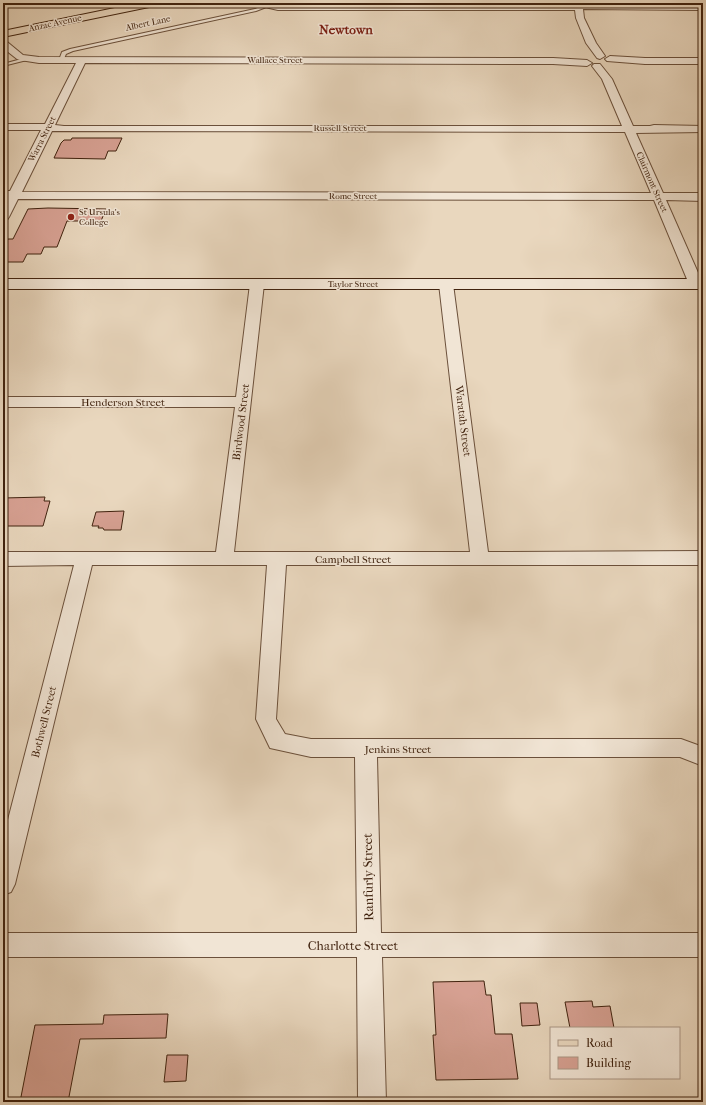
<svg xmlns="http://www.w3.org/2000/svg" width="706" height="1105" viewBox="0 0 706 1105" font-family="'IM FELL French Canon',serif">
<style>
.building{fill:#d7a193;stroke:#41230f}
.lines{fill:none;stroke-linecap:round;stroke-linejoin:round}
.lane-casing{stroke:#6b503b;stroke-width:2}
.street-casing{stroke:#6b503b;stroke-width:2}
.secondary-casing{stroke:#41230f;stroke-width:2}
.primary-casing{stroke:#41230f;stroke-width:2}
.path{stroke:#41230f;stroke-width:1.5;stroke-dasharray:0.5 1;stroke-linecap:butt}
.lane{fill:#f1e5d5;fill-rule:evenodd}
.street{fill:#f1e5d5;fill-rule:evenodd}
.secondary{fill:#f1e5d5;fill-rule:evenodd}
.primary{fill:#e9d7be;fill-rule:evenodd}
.poi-dot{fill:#8f2418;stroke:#f1e5d5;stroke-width:1.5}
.labels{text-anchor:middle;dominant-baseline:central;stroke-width:3;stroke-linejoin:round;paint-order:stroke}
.far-street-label{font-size:9px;fill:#41230f;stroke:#f1e5d5}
.far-poi-label{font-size:9px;fill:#41230f;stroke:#f1e5d5;text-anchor:start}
.street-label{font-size:11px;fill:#41230f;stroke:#f1e5d5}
.far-district-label{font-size:13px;font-weight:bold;fill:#7a1f14;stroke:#f1e5d5}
.near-street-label{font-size:13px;fill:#41230f;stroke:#f1e5d5}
</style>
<rect width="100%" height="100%" fill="#e9d7be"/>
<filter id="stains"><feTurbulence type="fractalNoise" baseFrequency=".005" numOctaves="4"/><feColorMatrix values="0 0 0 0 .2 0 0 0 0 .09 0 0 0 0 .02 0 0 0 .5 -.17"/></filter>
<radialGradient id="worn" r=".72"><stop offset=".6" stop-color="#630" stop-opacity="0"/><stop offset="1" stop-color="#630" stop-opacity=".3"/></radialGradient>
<path class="building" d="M72 138H122L116 151H108L105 159 54 158 61 143 64 140H71Z
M48 208 106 209 101 221H67L57 247H44L41 254H27L23 262H3V249L8 239H13L28 209Z
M45 497 44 501H50L43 526H3V498Z
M124 511 121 530H104L103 528H98L99 526H92L96 512Z
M484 981 486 995H491L495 1034H512L518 1079 436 1080 433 1035H436L433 982Z
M592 1001 593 1007 610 1006 614 1028H570L565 1002Z
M520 1003H537L540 1025 522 1026Z
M168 1014 166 1038 80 1039 68 1102H20L35 1025 103 1024 104 1015Z
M167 1055H188L186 1081 164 1082Z"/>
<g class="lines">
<g class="lane-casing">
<path id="lane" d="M267 4 269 6 256 11 73 51 66 54 63 61 59 60 62 52 70 49 255 9Z
M25 58H27V60L3 66V64Z"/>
</g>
<g class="street-casing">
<path id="street" d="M255 3 278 4H562L570 3 703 4V10L583 9 584 18 596 43 605 56 600 59 597 58 586 43 576 18 575 10H278L256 5Z
M3 40 6 41 23 55 39 57 553 58 587 60 592 63 587 66 553 64 85 63 55 125 64 126H622L602 79 592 66 594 64H600L612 79 633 126H650L654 125 703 126V132L636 133 663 193H703V201L666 200 703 284 701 287H691L689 284 654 200 18 199 9 217 7 220 3 221V205L6 199H3V191H10L41 130H3V124H45L76 63H39L20 60 17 59 3 48ZM52 131 625 132 651 193 22 192Z
M610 56 645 58H703V64H645L607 61 605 59Z
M257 280 262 281 264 284 234 552H470L439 284 441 281H451L453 284 488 552 703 551V565H286L276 719 285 734 311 739H681L703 747V766L680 757H377L381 933H703V957H382L386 1102H358L357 957H3V933H357L355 757H311L270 748 256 719 267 565H92L15 884 11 892 3 895V839L74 565 3 566V552H216L235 407H3V397H236L250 284 252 281Z"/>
</g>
<g class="secondary-casing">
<path id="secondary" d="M3 279H703V289H3Z"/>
</g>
<g class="primary-casing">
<path id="primary" d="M139 3H159L154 6 3 37V31Z"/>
</g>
<path class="path" d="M166 4 173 3
M3 235 6 229"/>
<use href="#lane" class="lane"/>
<use href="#street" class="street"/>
<use href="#secondary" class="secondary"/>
<use href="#primary" class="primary"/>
</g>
<circle class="poi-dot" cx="71" cy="217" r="4"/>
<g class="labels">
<g class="far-street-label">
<text transform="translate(55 23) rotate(-12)">Anzac Avenue</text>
<text transform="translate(148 23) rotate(-12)">Albert Lane</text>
<text x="275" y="60">Wallace Street</text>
<text x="340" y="128">Russell Street</text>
<text transform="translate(42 139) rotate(-63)">Warra Street</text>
<text transform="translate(652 182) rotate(66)">Clairmont Street</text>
<text x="353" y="196">Rome Street</text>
<text x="353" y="284">Taylor Street</text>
</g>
<g class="far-poi-label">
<text x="79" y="212">St Ursula's<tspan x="79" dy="10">College</tspan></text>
</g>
<g class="street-label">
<text x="123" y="402">Henderson Street</text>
<text transform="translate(463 421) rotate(83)">Waratah Street</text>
<text transform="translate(241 422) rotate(-83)">Birdwood Street</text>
<text x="353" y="559">Campbell Street</text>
<text transform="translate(44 722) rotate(-76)">Bothwell Street</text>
<text x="398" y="749">Jenkins Street</text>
</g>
<g class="far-district-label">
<text x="346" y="29">Newtown</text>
</g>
<g class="near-street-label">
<text transform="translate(368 877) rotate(-91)">Ranfurly Street</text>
<text x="353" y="945">Charlotte Street</text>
</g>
</g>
<rect width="706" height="1105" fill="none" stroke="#e9d7be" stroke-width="16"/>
<rect x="4" y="4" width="698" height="1097" fill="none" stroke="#41230f" stroke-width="2"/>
<rect x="8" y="8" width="690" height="1089" fill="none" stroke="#41230f"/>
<rect x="550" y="1027" width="130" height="52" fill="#f1e5d5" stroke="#ab9786"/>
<rect x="558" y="1040" width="20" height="6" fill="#e9d7be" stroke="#ab9786"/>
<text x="586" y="1047" font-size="12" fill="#41230f">Road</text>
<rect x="558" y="1057" width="20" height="12" fill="#d7a193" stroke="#ab9786"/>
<text x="586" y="1067" font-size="12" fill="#41230f">Building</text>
<rect width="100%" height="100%" filter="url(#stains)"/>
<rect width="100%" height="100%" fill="url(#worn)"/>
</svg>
